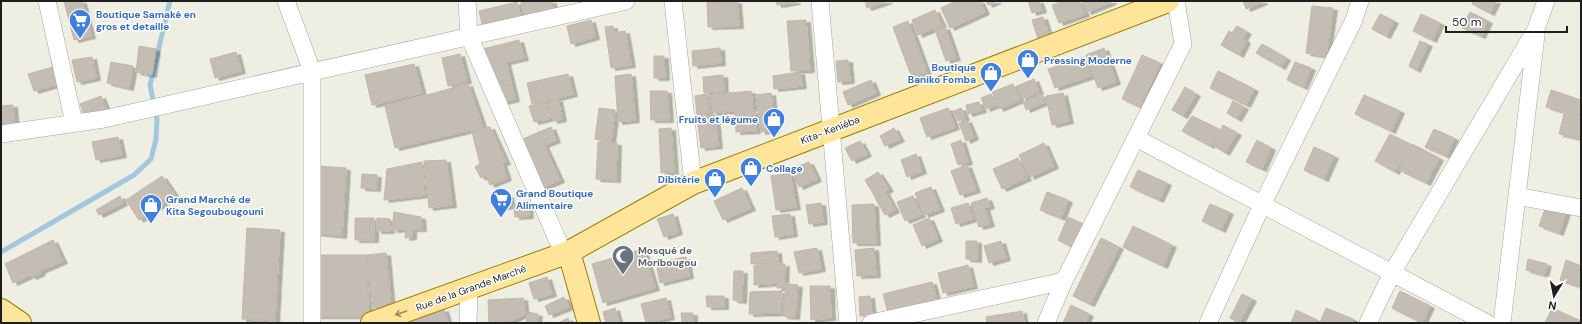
<svg xmlns="http://www.w3.org/2000/svg" width="1582" height="324" viewBox="0 0 1582 324" font-family="'DM Sans',sans-serif">
<style>
.lines{fill:none;stroke-linecap:round;stroke-linejoin:round}
.stream{stroke:#a2c7df;stroke-width:5}
.building{fill:#c4bdb3;stroke:#c2b7a5;filter:url(#shadow)}
.minor-casing{stroke:#a5a5a5;stroke-width:18}
.major-casing{stroke:#988000;stroke-width:24}
.minor{stroke:#fff;stroke-width:17}
.major{stroke:#ffe599;stroke-width:22}
.oneway{stroke:#9a8b62}
.labels{text-anchor:middle;dominant-baseline:central;stroke-width:3;stroke-linejoin:round;paint-order:stroke}
.shop-label{font-size:10px;font-weight:bold;fill:#366cbe;stroke:#fff;text-anchor:start}
.street-label{font-size:10px;fill:#1e1e1e;stroke:#fff}
.worship-label{font-size:10px;font-weight:bold;fill:#5b616d;stroke:#fff;text-anchor:start}
</style>
<defs>
<filter id="shadow"><feDropShadow dx="4.5" dy="2.5" stdDeviation="0" flood-color="#0004"/></filter>
</defs>
<rect width="100%" height="100%" fill="#efeee3"/>
<g class="lines">
<path class="stream" d="M1 252 134 175 151 159 156 139 157 120 150 85 170 1"/>
</g>
<path class="building" d="M64 1H82L91 36 74 40Z
M521 1H552L553 11 524 17Z
M737 1 739 26 708 27 707 2Z
M776 1H796V2L777 5Z
M865 1H888L867 8Z
M956 1H980L985 12 950 28 941 8Z
M986 1H997L988 5Z
M1028 1H1039L1042 10 1032 13Z
M1063 1H1080L1085 14 1059 23 1052 5Z
M1083 1H1112V2L1087 12Z
M1243 1H1263V2L1246 9Z
M1473 1H1496L1490 13 1472 4Z
M517 2 521 18 483 28 479 11Z
M1312 6 1333 8 1326 56 1306 53Z
M935 10 942 25 918 35 912 20Z
M1470 12 1488 21 1481 36 1462 28Z
M1380 14 1394 21 1386 36 1372 29Z
M1421 14 1440 23 1432 40 1413 31Z
M1043 17 1049 36 1038 39 1032 20Z
M591 20 595 37 571 44 567 26Z
M806 20 810 70 791 71 787 21Z
M908 21 927 73 912 78 893 27Z
M613 26 614 33 625 31 631 65 611 68 605 27Z
M1237 26 1247 32 1243 38 1246 41 1239 55 1221 45 1229 31 1232 33Z
M945 27 956 58 946 61 935 30Z
M519 40 524 58 506 62 515 99 499 103 483 49Z
M1420 41 1428 44 1416 70 1409 66Z
M1262 44 1286 58 1281 67 1256 53Z
M139 46 156 49 152 75 136 72Z
M720 48 721 63 693 66 692 51Z
M1104 48 1116 82 1098 88 1086 55Z
M236 52 241 71 215 78 210 59Z
M460 54 467 81 448 86 442 58Z
M1142 55 1160 63 1140 107 1122 99Z
M654 56H664L665 78H654Z
M92 57 96 78 77 82 72 60Z
M1084 57 1091 76 1055 88 1048 69Z
M848 60 850 81 838 82 836 61Z
M56 61 61 83 34 91 28 74 53 67 51 62Z
M111 62 133 66 129 88 107 83Z
M1295 62 1311 68 1303 87 1287 80Z
M414 64 422 93 372 105 365 75Z
M1218 71 1254 89 1246 105 1210 88Z
M800 72 802 86 774 89 773 76Z
M568 74 573 94 532 104 527 83Z
M631 74 635 120 618 122 615 76Z
M723 75 724 91 704 93 703 77Z
M1034 79 1039 92 1022 99 1017 86Z
M871 80 876 93 848 105 843 92Z
M468 84 483 127 395 148 385 106Z
M1013 84 1020 100 999 109 992 92Z
M1185 87 1196 94 1183 116 1172 110Z
M1551 90 1581 100V117L1546 107Z
M650 91H667L669 120H651Z
M751 91 753 109 712 113 710 95Z
M771 93 775 130 761 132 756 95Z
M1063 93 1069 121 1052 125 1046 96Z
M707 94 709 113 697 115 695 96Z
M991 94 996 105 986 109 981 98Z
M1042 94 1045 102 1026 110 1023 102Z
M1364 95 1400 111 1391 131 1355 114Z
M101 96 108 113 86 121 80 104Z
M558 99 562 119 553 121 549 101Z
M1233 101 1244 107 1237 119 1227 113Z
M546 102 551 118 534 122 529 106Z
M979 102 982 110 968 114 966 105Z
M13 105 15 127 1 128V106Z
M599 108 615 110 611 141 595 139Z
M948 108 955 127 927 137 920 118Z
M961 108 965 118 958 121 954 111Z
M755 111 756 131 736 132 735 112Z
M1564 114 1581 119V139L1559 134Z
M715 115 718 146 701 148 697 117Z
M1192 116 1219 129 1210 146 1182 131Z
M967 120 974 137 966 141 959 123Z
M1223 125 1237 133 1225 153 1213 145Z
M490 127 506 162 502 163 507 178 490 185 486 175 481 178 475 167 480 164 472 132Z
M551 127 556 140 544 145 560 180 539 189 518 141Z
M671 128 674 172 661 173 659 129Z
M894 128 900 139 885 146 880 136Z
M1434 129 1454 138 1446 156 1425 147Z
M1390 134 1410 144 1395 172 1375 161Z
M118 137 122 155 96 160 92 142Z
M961 140 968 162 958 165 951 144Z
M1257 140 1271 148 1262 169 1246 162Z
M860 141 867 154 852 161 845 148Z
M598 142 617 143 616 180 596 179Z
M1044 143 1054 166 1030 177 1019 155Z
M1412 144 1439 158 1426 183 1399 170Z
M1314 147 1334 156 1324 179 1304 170Z
M916 154 922 171 907 177 901 160Z
M1018 158 1027 178 1002 189 993 169Z
M446 160 452 205 429 208 424 161Z
M422 162 425 195 384 200 387 169Z
M809 162 817 179 799 187 791 169Z
M967 165 976 190 960 195 951 171Z
M319 166 346 168 342 236 314 233Z
M1138 170 1167 183 1159 200 1130 187Z
M878 172 889 189 875 197 865 180Z
M790 173 796 207 776 210 771 176Z
M362 174 377 175 376 189 361 188Z
M162 176 175 195 139 220 126 200Z
M931 187 940 209 924 215 915 193Z
M742 188 751 208 723 220 714 201Z
M885 192 895 210 885 215 875 198Z
M1047 192 1068 200 1061 218 1040 210Z
M509 195 511 206 495 208 493 197Z
M120 196 123 203 99 215 96 210Z
M913 196 921 215 905 221 897 202Z
M987 198 990 206 985 208 990 224 979 227 971 203Z
M821 203 823 222 809 224 806 205Z
M968 203 973 219 956 224 951 208Z
M528 204 529 216 515 217 514 206Z
M874 204 876 243H853L852 205Z
M1210 204 1229 212 1221 230 1202 221Z
M1546 206 1566 212 1559 233 1539 226Z
M394 212 421 217 422 229H412V237L405 238 406 229 392 230Z
M673 214 678 232 664 237 657 219Z
M790 214 793 234 775 237 772 216Z
M1068 217 1083 224 1072 247 1058 240Z
M355 218H374V240H355Z
M377 218 390 219V231H377Z
M929 218 938 239 922 246 913 225Z
M1133 226 1172 245 1163 266 1123 247Z
M247 228 280 230 275 321 242 319Z
M1101 238 1119 247 1090 304 1073 296Z
M53 240 63 261 40 271 41 273 32 277 30 275 13 283 5 264Z
M966 241H977V260L966 259Z
M1001 241 1006 258 989 263 984 246Z
M817 248 821 269 799 273 794 252Z
M874 248 876 275 857 276 855 250Z
M643 249 655 288 603 303 592 264Z
M777 251 778 263 751 264V253Z
M386 253 391 307 372 308 367 255Z
M317 255H367L368 316H317Z
M686 257 689 276 660 283 656 263Z
M1528 259 1547 264 1544 275 1526 270Z
M1566 260 1581 266V287L1560 280Z
M785 264 784 288H777L778 283 754 285V266Z
M968 265 973 286 943 293 938 273Z
M734 271H743L742 301 733 300Z
M547 277 552 294 534 299 529 283Z
M932 282 937 301 888 313 883 294Z
M786 284 798 285 795 317 783 316Z
M810 286H830L831 318 811 320Z
M782 291 781 313 749 314 750 292Z
M1400 291 1430 306 1422 323 1392 308Z
M1242 294 1252 299 1239 323 1230 318Z
M706 296H724V307H707Z
M870 296 872 315 860 316 859 297Z
M564 297 569 307 549 315 545 306Z
M523 298 525 314 506 323H489L488 300Z
M666 298 670 317 646 323 641 304Z
M1071 305 1089 314 1085 323H1063Z
M615 308 619 323H606L603 312Z
M1326 308 1353 319 1351 323H1320Z
M1552 308 1581 321V323H1545Z
M444 309 448 323H396Z
M1296 310 1317 320 1316 323H1291Z
M1022 311 1024 323H987L986 317Z
M528 312 538 314 537 323H526Z
M681 313H693V323H682Z
M568 318 570 323H558Z"/>
<g class="lines">
<g class="minor-casing">
<path id="minor" d="M47 1 74 123
M286 1 312 71V323
M467 1 469 36 564 255
M673 1 693 183
M820 1 848 323
M1 134 104 119 626 1
M1136 138 1487 323
M1517 196 1581 208
M468 323 469 289
M871 323 1064 281
M1046 323 1064 281 1183 44 1176 1
M1208 323 1262 205 1354 20 1360 1
M1368 323 1392 273 1536 29 1546 1
M1502 323 1536 35"/>
</g>
<g class="major-casing">
<path id="major" d="M1 310 20 323
M372 323 569 252
M589 323 569 252 693 183 1168 1"/>
</g>
<use href="#minor" class="minor"/>
<use href="#major" class="major"/>
</g>
<defs><path id="oneway-shaft" d="M-6 0H5M1.5-3L5.5 0L1.5 3" fill="none" stroke-width="1.6" stroke-linecap="round" stroke-linejoin="round"/></defs>
<use class="oneway" href="#oneway-shaft" transform="translate(401 313) rotate(161)"/>
<defs>
<g id="supermarket-pin" transform="scale(1.15)"><path d="M0 17L-7.5 6A9.5 9.5 0 1 1 7.5 6Z" fill="#3f7fe0" stroke="#fff"/><path d="M-6-5.5h2.5l.6 2H6L4.5 2H-2.5L-4.4-4H-6ZM-1.5 3.2a1.3 1.3 0 1 0 .1 0ZM3 3.2a1.3 1.3 0 1 0 .1 0Z" fill="#fff"/></g>
<g id="shop-pin" transform="scale(1.15)"><path d="M0 17L-7.5 6A9.5 9.5 0 1 1 7.5 6Z" fill="#3f7fe0" stroke="#fff"/><path d="M-5-2.5h2.3a2.7 3.5 0 0 1 5.4 0H5L5.5 6h-11ZM-1.5-2.5h3a1.5 2.3 0 0 0-3 0Z" fill="#fff"/></g>
<g id="mosque-pin" transform="scale(1.15)"><path d="M0 17L-7.5 6A9.5 9.5 0 1 1 7.5 6Z" fill="#6b7280" stroke="#fff"/><path d="M3.5-4.9A6 6 0 1 0 3.5 4.9A5 5 0 1 1 3.5-4.9Z" fill="#fff"/></g>
</defs>
<g fill-rule="evenodd">
<use href="#supermarket-pin" x="80" y="20"/>
<use href="#shop-pin" x="1028" y="60"/>
<use href="#shop-pin" x="991" y="73"/>
<use href="#shop-pin" x="774" y="119"/>
<use href="#shop-pin" x="751" y="168"/>
<use href="#shop-pin" x="715" y="179"/>
<use href="#supermarket-pin" x="501" y="199"/>
<use href="#shop-pin" x="151" y="205"/>
<use href="#mosque-pin" x="623" y="256"/>
</g>
<g class="labels">
<g class="shop-label">
<text x="96" y="14">Boutique Samaké en<tspan x="96" dy="12">gros et detaille</tspan></text>
<text x="1044" y="60">Pressing Moderne</text>
<text x="976" y="67" text-anchor="end">Boutique<tspan x="976" dy="12">Baniko Fomba</tspan></text>
<text x="758" y="119" text-anchor="end">Fruits et légume</text>
<text x="766" y="168">Collage</text>
<text x="700" y="179" text-anchor="end">Dibitérie</text>
<text x="516" y="193">Grand Boutique<tspan x="516" dy="12">Alimentaire</tspan></text>
<text x="166" y="199">Grand Marché de<tspan x="166" dy="12">Kita Segoubougouni</tspan></text>
</g>
<g class="street-label">
<text transform="translate(830 130) rotate(-21)">Kita- Keniéba</text>
<text transform="translate(471 288) rotate(-20)">Rue de la Grande Marché</text>
</g>
<g class="worship-label">
<text x="638" y="250">Mosqué de<tspan x="638" dy="12">Moribougou</tspan></text>
</g>
</g>
<rect width="1582" height="324" fill="none" stroke="#1e1e1e" stroke-width="4"/>
<g transform="translate(1554 296) rotate(190)" stroke="#ffffff" stroke-width="3" paint-order="stroke">
<path d="M0-3L7 15L0 10L-7 15Z" fill="#1e1e1e"/>
<text y="-6" font-size="11" font-weight="bold" text-anchor="middle" fill="#1e1e1e">N</text>
</g>
<path d="M1446 26v6h121v-6" fill="none" stroke="#1e1e1e" stroke-width="2"/>
<text x="1452" y="26" font-size="12" fill="#1e1e1e" stroke="#ffffff" stroke-width="3" paint-order="stroke">50 m</text>
</svg>
